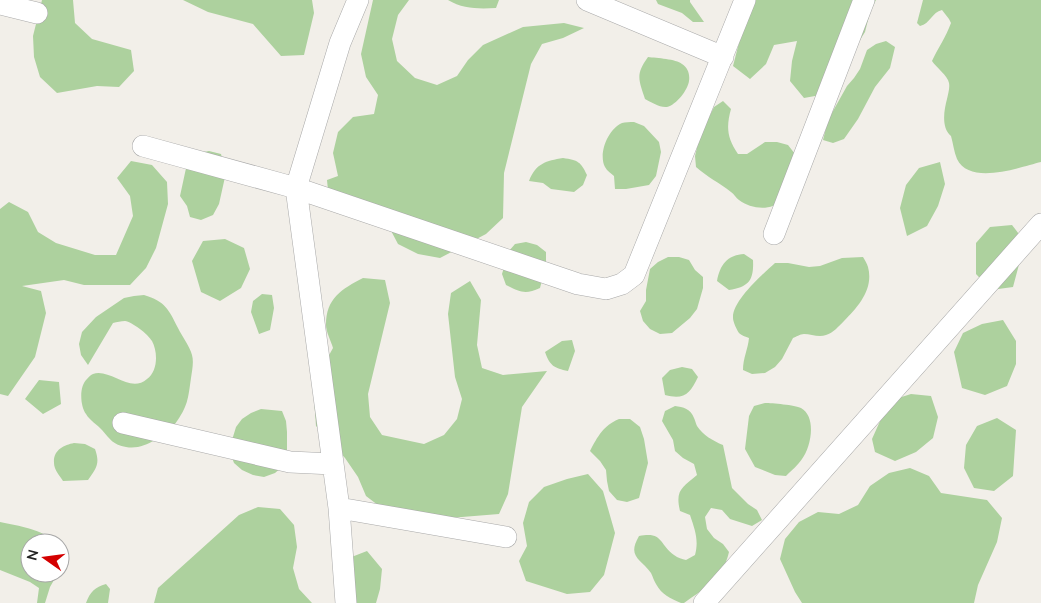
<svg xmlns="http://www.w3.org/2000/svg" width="1041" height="603" viewBox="0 0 1041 603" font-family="'Nunito Sans',sans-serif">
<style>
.forest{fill:#add19e}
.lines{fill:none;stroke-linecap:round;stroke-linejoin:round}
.minor-casing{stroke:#a9a9a9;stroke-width:22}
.minor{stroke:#fff;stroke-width:21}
</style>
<rect width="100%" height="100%" fill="#f2efe9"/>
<path class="forest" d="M42 0H73L75 23 92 39 131 50 134 71 119 87 97 86 57 93 40 77 34 57 33 36Z
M183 0H312L314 13 304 55 281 56 253 24 208 12Z
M373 0H409L398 15 392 39 397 61 415 78 437 85 457 76 468 60 483 45 523 27 564 23 584 28 563 38 542 44 531 64 504 173 503 218 486 234 440 258 418 254 398 244 388 225 329 201 327 180 338 176 333 153 338 132 353 117 374 114 378 95 366 77 361 54Z
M448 0H499L496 8C479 9 463 9 448 0Z
M656 0H690V2L704 22H693L682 13 658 4Z
M750 0H876L870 12 865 32 826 94 804 98 790 81 792 61 797 41 774 45 766 64 750 79 733 66Z
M923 0H1041V162C1020 167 970 186 957 159 954 152 953 143 951 136 941 128 944 110 947 99 948 94 950 88 949 83 948 76 936 67 932 61 938 48 946 37 951 23L949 19 942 10C932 12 930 24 920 26L917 23Z
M886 41 895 47 890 68 875 87 858 119 844 139 833 143 823 140 828 120 847 86 854 78 860 69 867 50 876 44Z
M648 57C657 58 676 59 682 64 688 68 690 74 689 81 688 90 676 105 667 107 660 108 651 102 645 99 639 80 635 75 648 57Z
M723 101 731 109C726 127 727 138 738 154H747L765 142H777L788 145 795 154C793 162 786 195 782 199 772 212 751 209 739 200 736 198 734 194 731 192 720 183 707 177 696 167L695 156 700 135 714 107Z
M634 122 644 126 659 142 661 152 656 176 649 185 626 189H615L614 176C611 173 607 171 605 167 598 154 608 129 622 123 625 122 630 122 634 122Z
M209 151 221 154 224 165 225 177 219 204 213 215 201 220 190 217 187 206 180 196 188 159 198 153Z
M563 158C578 160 581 162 587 175L583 185 574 192 551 189 543 183 529 181C536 163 546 161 563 158Z
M131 161 152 165 167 182 168 204 156 248 146 268 130 285H84L64 280 22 286 41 291 46 313 35 357 8 396 0 394V209L9 202 28 212 38 232 56 243 95 255H116L133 216 130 196 117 178Z
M940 162 945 184 938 206 927 226 907 236 900 208 906 185 919 168Z
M1012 225 1025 242 1013 287 991 290 976 274V243L990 227Z
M225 239 244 248 250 269 241 288 220 301 201 292 192 261 203 241Z
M526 242 537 245 546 252V265L540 288C525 295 520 292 506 285L502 274 509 251 515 244Z
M744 254 753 260C754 280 749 287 729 290L717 281C720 265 727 255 744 254Z
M668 257H679L689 260 695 270 703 277V288L697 309 690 318 672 333 660 334 650 329 643 321 640 311 646 301V290L650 269 658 262Z
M863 257C865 260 867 264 868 267 874 289 858 307 844 321 839 326 833 333 826 335 819 338 811 334 804 334 800 334 796 337 793 338L782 359 775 367 765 373 752 374 743 370C743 358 748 349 749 338 746 337 741 335 739 333 737 330 733 322 733 318 732 301 763 274 775 263H788L809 267 820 266 842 258Z
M363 278 385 280 390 303 368 394 370 417 382 435 424 444 444 435 457 419 462 399 455 377 448 314 451 293 470 281 481 300 477 345 482 368 503 375 547 371 522 407 508 494 499 514 400 522 366 496 358 477 345 458 316 426 313 384 333 348C331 341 326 332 326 325 326 298 342 289 363 278Z
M262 294 272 295 274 308 270 330 259 334 251 312 253 301Z
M144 295C165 301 169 310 178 328 182 336 190 347 192 355 194 362 192 371 191 378 188 399 188 406 175 424 173 427 171 430 168 433 164 435 159 438 155 440 146 445 137 449 126 447 113 445 110 439 102 430 97 424 90 421 86 414 80 406 79 386 87 379 89 377 90 375 93 374 110 368 130 394 147 379 158 371 158 352 152 341 148 334 132 322 125 321 121 321 117 322 113 323L88 365 81 355 79 344 82 332 96 317 124 298 134 296Z
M1003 320 1016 341V364L1007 386 985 395 962 388 954 352 963 333 982 324Z
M572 340 575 351 568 371C554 368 550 366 545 352L562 341Z
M682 367 692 369 698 377C690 394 684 400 665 395L662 378 670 370Z
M39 380 59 382 61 404 43 414 25 399Z
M911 394 931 396 938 417 933 438 916 452 895 461 875 452 872 439 889 401Z
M765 403C772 403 795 405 801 408 817 417 811 447 802 459 798 465 791 471 786 476L775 475 755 467 745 449 749 416 754 406Z
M675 406C683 407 691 409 694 418 695 420 696 424 697 426 703 435 713 441 723 445L732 488 748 504 757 510 762 520 752 526 730 519 722 510 711 508 705 517 707 529 714 538 723 544 729 552C723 579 705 588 684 603H681C670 598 662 595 656 584 654 581 653 577 651 573 640 558 627 557 639 536 663 531 659 544 674 555 678 558 682 559 686 560L695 555C699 540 695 530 690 515L680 511C675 490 682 488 697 475L694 464 683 458 675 451 673 440 662 421 665 411Z
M261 409 282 411 286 421 287 432V455L283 466 275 473 264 477 253 475 242 470 234 463 229 450 236 427 242 419 251 413Z
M997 418 1016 430 1013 476 994 491 974 488 964 468 966 445 977 426Z
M619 419H630L640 427 644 439 648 463 639 498 627 502 617 500 609 491 607 481 606 470 600 461 590 451C598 436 603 426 619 419Z
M74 443 85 444 95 449C100 463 97 468 88 480L63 481C60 476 54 470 54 463 53 450 64 445 74 443Z
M910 468 929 476 941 493 987 500 1002 518 997 542 978 585 974 603H802L795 592 780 559 785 539 799 522 818 512 839 514 858 505 870 486 889 473Z
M588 474 603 491 615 533 604 575 590 592 567 594 526 581 519 561 527 546 523 523 529 502 544 487 567 479Z
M258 507 280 509 294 525 297 547 293 568 299 589 312 603H154L158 588 239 515Z
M0 522C19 526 42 529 57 543H30V573H58L50 587 45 603H37L39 588 30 582 0 570Z
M367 551 382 569 380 589 376 603H350L349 558Z
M106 584 110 589 108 603H86C90 592 95 587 106 584Z"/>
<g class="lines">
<g class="minor-casing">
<path id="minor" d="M587 0 723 57
M0 4 37 13
M143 146 296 188 578 284 606 289 622 284 634 275 745 0
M774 234 864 0
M123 423 290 462 333 464
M339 508 506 537
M346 603 339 508 296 188 340 43 358 0
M704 603 1041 224"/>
</g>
<use href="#minor" class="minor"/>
</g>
<g transform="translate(45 558) rotate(284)"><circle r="24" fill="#ffffff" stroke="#a7a7a7"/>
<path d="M0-4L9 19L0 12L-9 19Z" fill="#d40000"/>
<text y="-8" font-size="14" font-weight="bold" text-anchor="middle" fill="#222222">N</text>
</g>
</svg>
